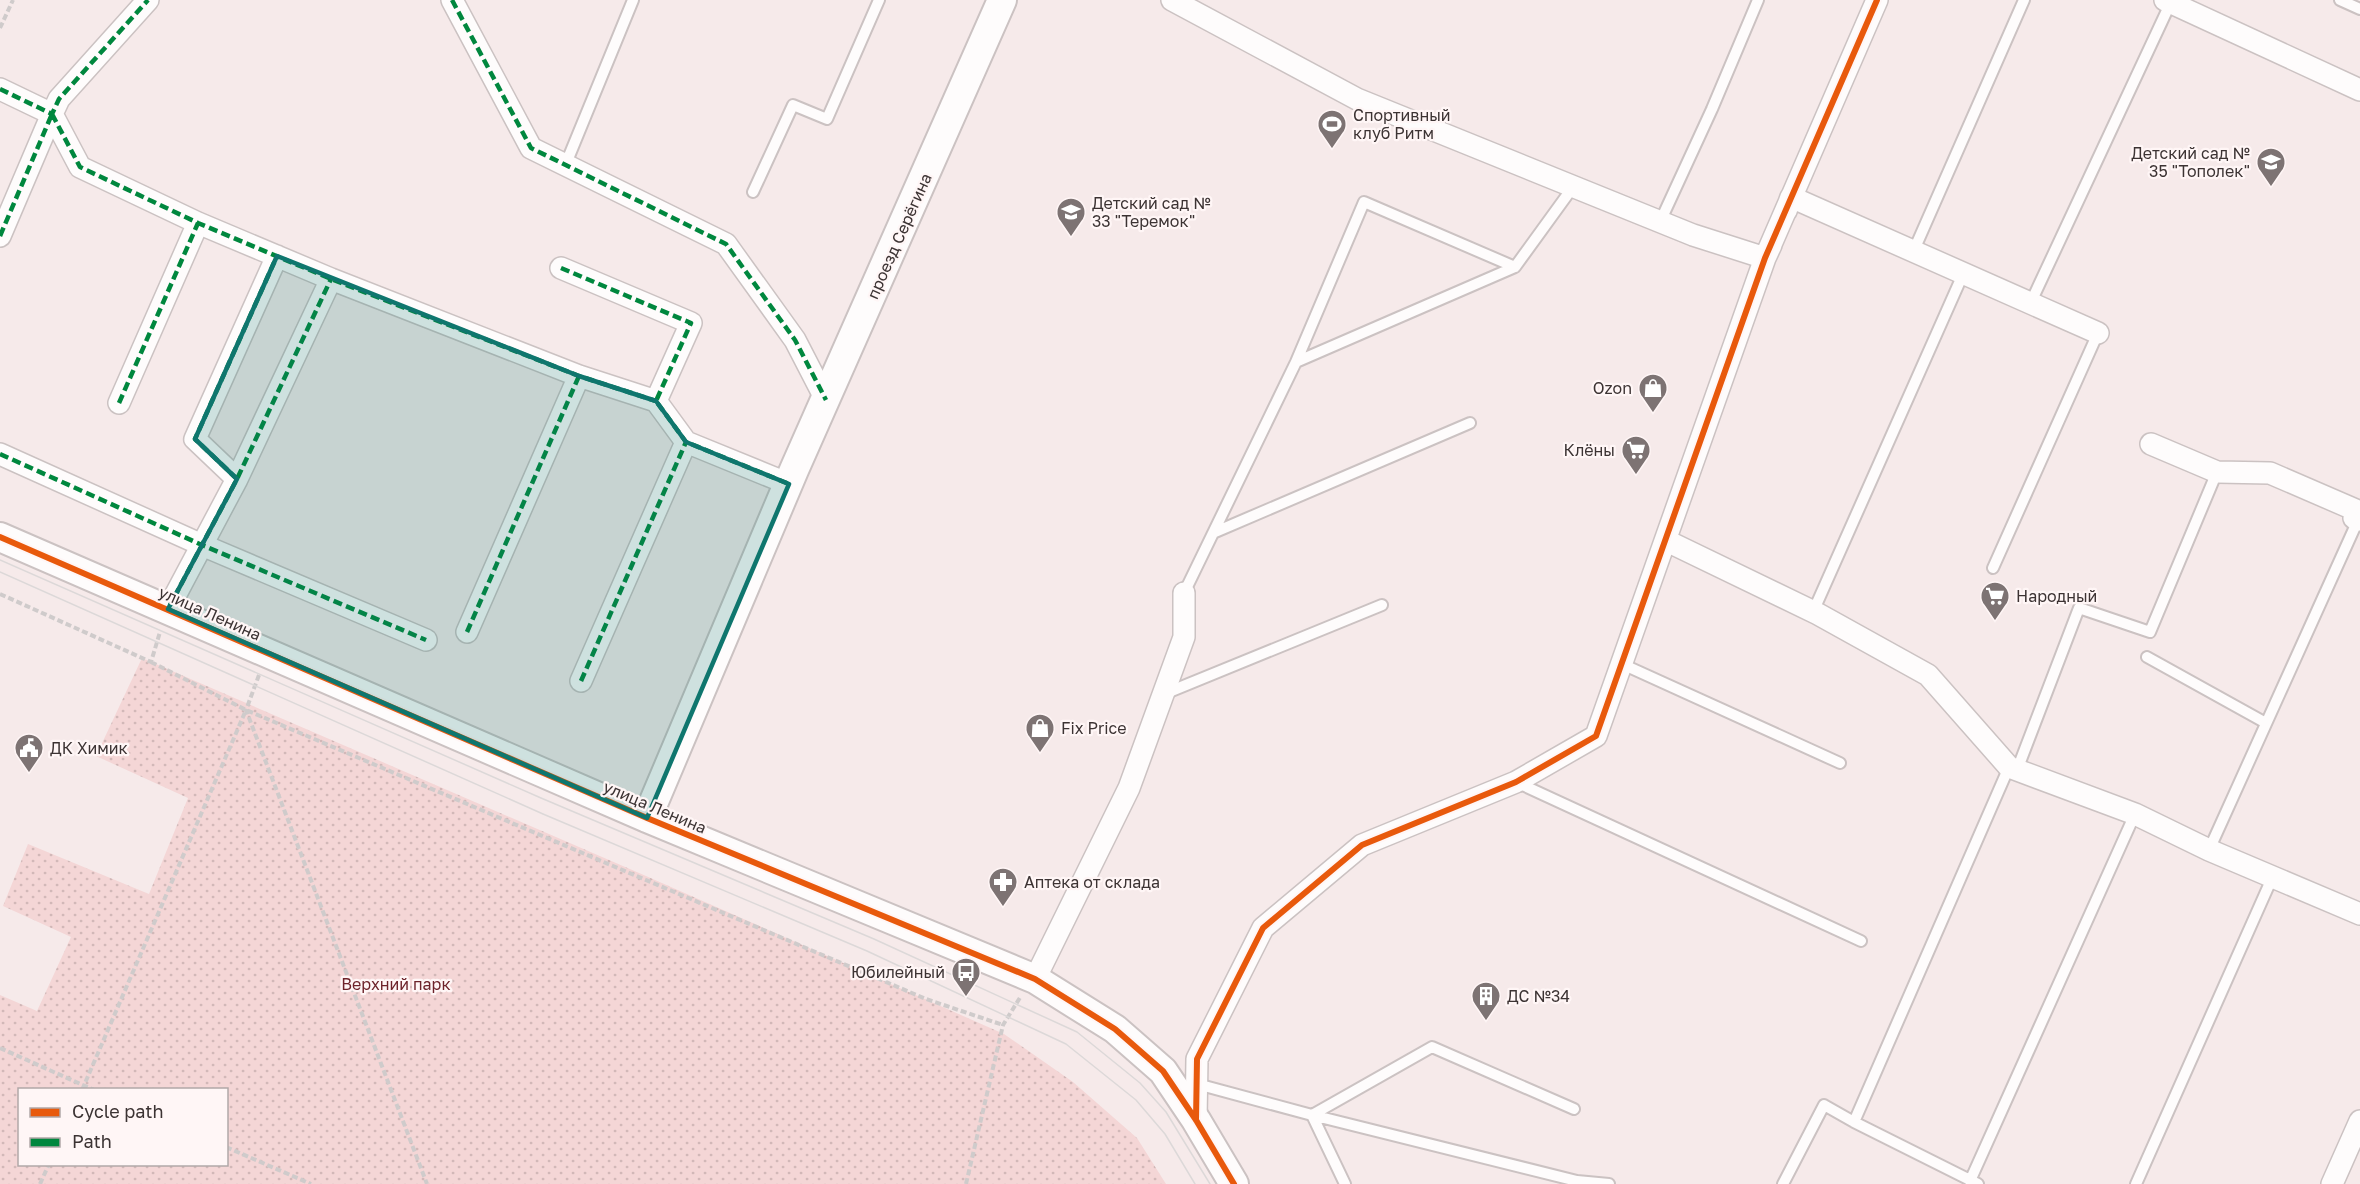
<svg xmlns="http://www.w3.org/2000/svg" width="2360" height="1184" viewBox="0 0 2360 1184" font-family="'Golos Text',sans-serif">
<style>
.park{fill:url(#park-dots);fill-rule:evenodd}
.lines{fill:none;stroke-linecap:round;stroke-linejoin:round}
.lane-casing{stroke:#cbc2c2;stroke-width:14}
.street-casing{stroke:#cbc2c2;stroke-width:24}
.secondary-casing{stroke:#cbc2c2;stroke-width:32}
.path{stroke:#cfcbcb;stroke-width:4;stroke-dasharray:6 3;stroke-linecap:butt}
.lane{stroke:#fefcfc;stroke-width:10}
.street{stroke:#fefcfc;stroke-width:21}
.secondary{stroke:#fefcfc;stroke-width:28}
.tram{stroke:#dcd8d8;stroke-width:1.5}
.quiet{stroke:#00873e;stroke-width:4.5;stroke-dasharray:9 4.5;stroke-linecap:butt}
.cycleway-casing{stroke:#fff6f6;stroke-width:10}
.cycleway{stroke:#e8590c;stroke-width:6}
.marked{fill:#0f766e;fill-opacity:0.2;stroke:#0f766e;stroke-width:4.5;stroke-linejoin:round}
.labels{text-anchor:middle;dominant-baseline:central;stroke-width:4.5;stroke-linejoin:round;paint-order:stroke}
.poi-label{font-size:16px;fill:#3c3333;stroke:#fff6f6;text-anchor:start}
.street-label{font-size:16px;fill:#3c3333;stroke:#fff6f6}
.park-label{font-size:16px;fill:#6d232a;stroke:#fff6f6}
</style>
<defs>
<pattern id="park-dots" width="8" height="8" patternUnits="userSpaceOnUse" patternTransform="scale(1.5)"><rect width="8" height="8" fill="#f4d6d6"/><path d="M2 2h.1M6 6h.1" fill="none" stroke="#d2b8b8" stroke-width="1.8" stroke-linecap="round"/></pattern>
</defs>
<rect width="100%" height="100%" fill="#f6eaea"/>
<path class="park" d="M142 658 646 876 1004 1034 1073 1082 1137 1138 1166 1184H0V995L37 1011 71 937 3 906 28 844 149 894 188 798 96 756ZM20 1090H226V1164H20Z"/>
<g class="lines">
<g class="lane-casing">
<path id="lane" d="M2340 0 2360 9
M565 166 633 0
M753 192 793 105 827 119 879 0
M1660 222 1712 109 1758 0
M1914 250 2024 0
M2031 302 2171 2
M1296 362 1515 267
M1213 533 1470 423
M1993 568 2098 333 2096 332
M1184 593 1296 362 1364 202 1515 267 1573 187
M1813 612 1964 272
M2147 657 2266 723
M1622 664 1840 763
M1164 694 1382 605
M2017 770 2079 608 2150 632 2217 472 2214 471
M1516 782 1861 941
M2209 850 2354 529
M1197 1084 1312 1115 1577 1181 1609 1184
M1970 1181 2135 814
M1345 1184 1312 1115 1432 1047 1574 1109
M1783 1184 1824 1105 1854 1122
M1978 1184 1854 1122 2009 767
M2136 1184 2273 876"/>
</g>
<g class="street-casing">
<path id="street" d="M452 0 531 148 726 244 795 340 826 400
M1172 0 1357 99 1693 235 1765 258 1771 245
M2165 0 2360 90
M0 89 52 114 59 99 148 0
M52 114 80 167 198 223 331 279 579 376 656 401
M1786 211 1791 197 2098 333
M0 236 52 114
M561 268 691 323 656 401 686 442 789 484
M119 403 198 223
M2151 444 2217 472 2270 473 2358 511 2354 518 2360 520
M0 454 202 545 426 640
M237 479 195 439 277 256
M1667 541 1818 614 1928 675 2009 767 2135 814 2209 850 2360 914
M168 609 237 479 331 279
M467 632 579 376
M581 681 686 442
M1035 979 1129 788 1184 637V593
M1196 1120 1197 1059 1263 928 1362 845 1516 782 1596 736 1765 258 1877 0
M2332 1184 2360 1121"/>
</g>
<g class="secondary-casing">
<path id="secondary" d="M0 537 647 818 1035 979 1115 1029 1163 1071 1196 1120 1234 1184
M647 818 794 470 1002 0"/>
</g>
<path class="path" d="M0 28 13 0
M0 594 151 662 160 632
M151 662 246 710 926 999 1003 1025
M259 675 246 710 427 1184
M0 1048 94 1090
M82 1090 246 710
M226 1147 311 1184
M40 1184 49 1164
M966 1184 1003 1025 1021 996"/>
<use href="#lane" class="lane"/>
<use href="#street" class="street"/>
<use href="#secondary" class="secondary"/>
<path class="tram" d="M0 560 541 798 874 939 1077 1032 1140 1083 1166 1112 1210 1184
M0 572 543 814 867 951 1066 1044 1136 1100 1165 1134 1195 1184"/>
<path class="quiet" d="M452 0 531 148 726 244 795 340 826 400
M0 89 52 114 59 99 148 0
M52 114 80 167 198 223 331 279 579 376 656 401
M0 236 52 114
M561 268 691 323 656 401 686 442 789 484
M119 403 198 223
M0 454 202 545 426 640
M237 479 195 439 277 256
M168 609 237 479 331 279
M467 632 579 376
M581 681 686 442"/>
<g class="cycleway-casing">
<path id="cycleway" d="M0 537 647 818 1035 979 1115 1029 1163 1071 1196 1120 1234 1184
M1196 1120 1197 1059 1263 928 1362 845 1516 782 1596 736 1765 258 1877 0"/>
</g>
<use href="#cycleway" class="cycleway"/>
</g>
<path class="marked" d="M277 256 579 376 656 401 686 442 789 484 647 818 168 609 237 479 195 439Z"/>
<defs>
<g id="stadium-pin" transform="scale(1.5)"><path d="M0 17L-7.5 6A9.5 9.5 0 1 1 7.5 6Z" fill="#7d7373" stroke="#fff6f6"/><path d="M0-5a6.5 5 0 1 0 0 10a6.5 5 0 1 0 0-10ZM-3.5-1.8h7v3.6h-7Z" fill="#fff"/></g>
<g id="school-pin" transform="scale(1.5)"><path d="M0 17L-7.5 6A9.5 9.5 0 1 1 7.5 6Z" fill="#7d7373" stroke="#fff6f6"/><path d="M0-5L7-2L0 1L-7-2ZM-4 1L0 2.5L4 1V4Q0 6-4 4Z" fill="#fff"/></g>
<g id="shop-pin" transform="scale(1.5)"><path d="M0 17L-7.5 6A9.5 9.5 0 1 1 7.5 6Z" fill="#7d7373" stroke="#fff6f6"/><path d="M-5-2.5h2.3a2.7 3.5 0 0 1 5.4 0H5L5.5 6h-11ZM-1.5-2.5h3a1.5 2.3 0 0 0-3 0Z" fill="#fff"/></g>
<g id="supermarket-pin" transform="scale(1.5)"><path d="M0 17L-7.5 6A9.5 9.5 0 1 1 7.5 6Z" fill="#7d7373" stroke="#fff6f6"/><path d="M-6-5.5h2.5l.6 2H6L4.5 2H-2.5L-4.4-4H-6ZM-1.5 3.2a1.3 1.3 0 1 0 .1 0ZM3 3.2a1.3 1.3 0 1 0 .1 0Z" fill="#fff"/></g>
<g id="civic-pin" transform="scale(1.5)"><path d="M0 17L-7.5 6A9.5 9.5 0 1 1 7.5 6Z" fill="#7d7373" stroke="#fff6f6"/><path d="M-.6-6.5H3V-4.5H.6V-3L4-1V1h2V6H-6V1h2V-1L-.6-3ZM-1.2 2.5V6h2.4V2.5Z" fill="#fff"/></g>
<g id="pharmacy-pin" transform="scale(1.5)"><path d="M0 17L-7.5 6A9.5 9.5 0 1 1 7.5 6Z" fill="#7d7373" stroke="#fff6f6"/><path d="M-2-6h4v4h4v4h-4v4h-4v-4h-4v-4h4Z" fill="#fff"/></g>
<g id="bus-pin" transform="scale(1.5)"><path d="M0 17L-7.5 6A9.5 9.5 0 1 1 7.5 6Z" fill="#7d7373" stroke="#fff6f6"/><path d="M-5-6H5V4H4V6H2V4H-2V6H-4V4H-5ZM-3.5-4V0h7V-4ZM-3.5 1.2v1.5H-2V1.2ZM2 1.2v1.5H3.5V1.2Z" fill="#fff"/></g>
<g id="building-pin" transform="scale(1.5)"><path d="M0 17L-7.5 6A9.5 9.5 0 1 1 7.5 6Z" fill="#7d7373" stroke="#fff6f6"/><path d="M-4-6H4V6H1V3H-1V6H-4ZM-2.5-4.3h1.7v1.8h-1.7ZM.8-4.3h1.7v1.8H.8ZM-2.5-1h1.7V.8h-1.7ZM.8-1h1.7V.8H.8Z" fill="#fff"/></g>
</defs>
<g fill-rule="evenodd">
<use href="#stadium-pin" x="1332" y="124"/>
<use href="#school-pin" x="2271" y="162"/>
<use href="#school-pin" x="1071" y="212"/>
<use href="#shop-pin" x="1653" y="388"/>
<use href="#supermarket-pin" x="1636" y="450"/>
<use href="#supermarket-pin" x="1995" y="596"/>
<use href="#shop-pin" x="1040" y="728"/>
<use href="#civic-pin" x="29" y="748"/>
<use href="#pharmacy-pin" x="1003" y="882"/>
<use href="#bus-pin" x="966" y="972"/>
<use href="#building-pin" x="1486" y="996"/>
</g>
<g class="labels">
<g class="poi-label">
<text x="1353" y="115">Спортивный<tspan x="1353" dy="18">клуб Ритм</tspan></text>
<text x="2250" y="153" text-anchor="end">Детский сад №<tspan x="2250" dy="18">35 "Тополек"</tspan></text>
<text x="1092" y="203">Детский сад №<tspan x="1092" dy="18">33 "Теремок"</tspan></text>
<text x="1632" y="388" text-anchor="end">Ozon</text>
<text x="1615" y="450" text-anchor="end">Клёны</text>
<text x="2016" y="596">Народный</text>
<text x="1061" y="728">Fix Price</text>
<text x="50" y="748">ДК Химик</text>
<text x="1024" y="882">Аптека от склада</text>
<text x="945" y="972" text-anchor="end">Юбилейный</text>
<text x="1507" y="996">ДС №34</text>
</g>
<g class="street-label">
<text transform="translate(899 236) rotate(-66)">проезд Серёгина</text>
<text transform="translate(210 613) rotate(24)">улица Ленина</text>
<text transform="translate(655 807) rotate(23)">улица Ленина</text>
</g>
<g class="park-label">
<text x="396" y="984">Верхний парк</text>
</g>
</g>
<rect x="18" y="1088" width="210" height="78" fill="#fff6f6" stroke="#b1a8a8" stroke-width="1.5"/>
<rect x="30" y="1108" width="30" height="9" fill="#e8590c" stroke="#b1a8a8" stroke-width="1.5"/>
<text x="72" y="1118" font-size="18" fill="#3c3333">Cycle path</text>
<rect x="30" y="1138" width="30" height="9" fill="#00873e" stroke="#b1a8a8" stroke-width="1.5"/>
<text x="72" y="1148" font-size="18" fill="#3c3333">Path</text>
</svg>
